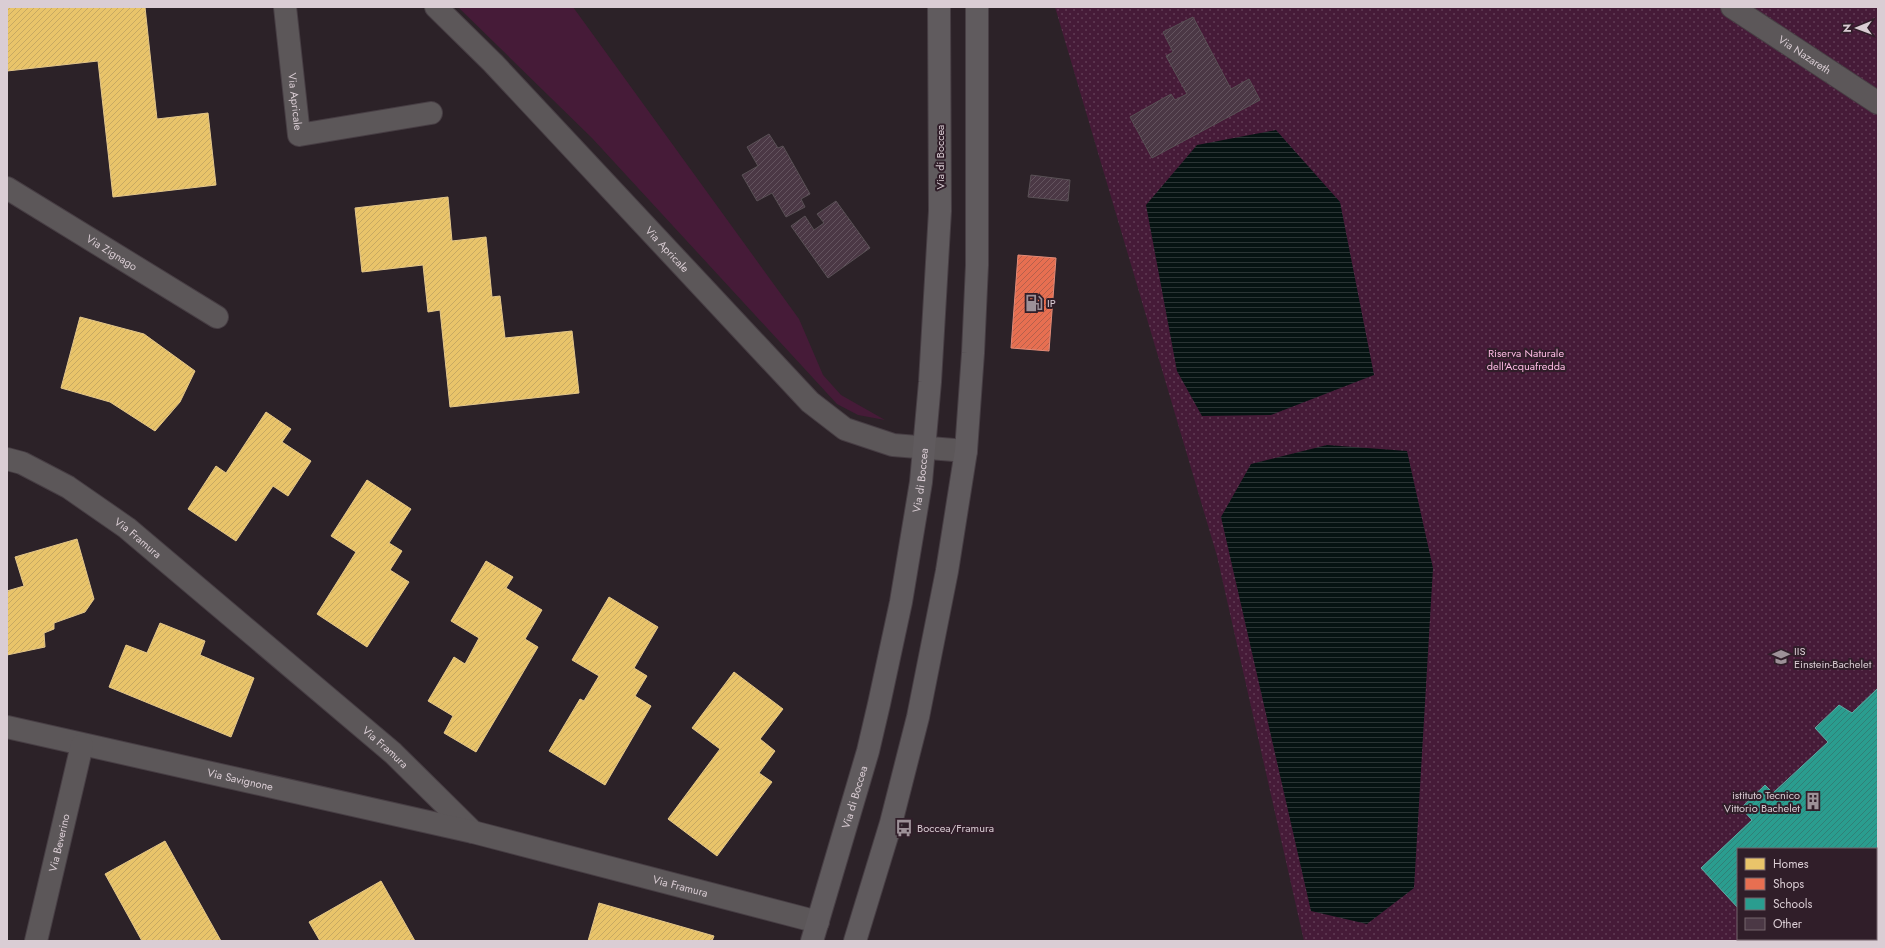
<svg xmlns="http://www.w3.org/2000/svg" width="1885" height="948" viewBox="0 0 1885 948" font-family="Jost,sans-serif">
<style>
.green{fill:#461b38}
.park{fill:url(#park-dots);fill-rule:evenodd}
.water{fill:url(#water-rules)}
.homes{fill:url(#homes-hatch);stroke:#e4c78a}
.shops{fill:url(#shops-hatch);stroke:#e38b78}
.schools{fill:url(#schools-hatch);stroke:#5faba4}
.building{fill:url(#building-hatch);stroke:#595055}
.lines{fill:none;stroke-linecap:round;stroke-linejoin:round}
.minor-casing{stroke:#473e44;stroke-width:24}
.tertiary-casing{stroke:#473e44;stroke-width:24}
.secondary-casing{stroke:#473e44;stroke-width:24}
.minor{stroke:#5c5759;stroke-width:22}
.tertiary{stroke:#5c5759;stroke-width:22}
.secondary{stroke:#605b5e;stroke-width:22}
.labels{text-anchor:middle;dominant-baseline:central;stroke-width:4;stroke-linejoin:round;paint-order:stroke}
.street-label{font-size:11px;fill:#dacdd4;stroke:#301e29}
.poi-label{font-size:11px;fill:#dacdd4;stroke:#301e29;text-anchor:start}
.park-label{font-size:11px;fill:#fdbbe3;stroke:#301e29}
</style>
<defs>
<pattern id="park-dots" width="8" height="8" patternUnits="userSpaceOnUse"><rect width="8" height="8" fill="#461b38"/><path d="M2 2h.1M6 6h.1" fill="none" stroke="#603b54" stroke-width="1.8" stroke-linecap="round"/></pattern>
<pattern id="water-rules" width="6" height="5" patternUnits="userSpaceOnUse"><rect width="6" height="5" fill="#061312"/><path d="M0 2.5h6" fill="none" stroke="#2a3434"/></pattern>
<pattern id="homes-hatch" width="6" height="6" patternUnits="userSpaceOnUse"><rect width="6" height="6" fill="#e9c46a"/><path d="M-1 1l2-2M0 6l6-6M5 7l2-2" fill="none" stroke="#c7a962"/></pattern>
<pattern id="shops-hatch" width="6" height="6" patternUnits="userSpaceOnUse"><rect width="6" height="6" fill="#e76f51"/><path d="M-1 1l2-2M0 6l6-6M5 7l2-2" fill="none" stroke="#b5604c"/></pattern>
<pattern id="schools-hatch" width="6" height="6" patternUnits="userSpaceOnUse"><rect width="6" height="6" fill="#2a9d8f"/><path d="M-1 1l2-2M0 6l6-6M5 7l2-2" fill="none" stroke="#318077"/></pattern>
<pattern id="building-hatch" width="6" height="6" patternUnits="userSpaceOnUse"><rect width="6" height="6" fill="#4b3845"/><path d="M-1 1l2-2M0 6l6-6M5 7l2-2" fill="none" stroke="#64545f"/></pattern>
</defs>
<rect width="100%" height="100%" fill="#2c2228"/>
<path class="green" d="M458 7H573L799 319 823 375 841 395 885 420 858 415 837 404 592 138Z"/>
<path class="park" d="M1055 7H1878V941H1304L1217 556ZM1738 849H1876V939H1738Z"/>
<path class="water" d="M1276 130 1340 202 1374 375 1271 415 1202 416 1177 371 1146 205 1197 145Z
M1327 445 1407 451 1433 568 1414 888 1367 924 1311 911 1221 517 1251 464Z"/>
<path class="homes" d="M7 7H145L157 119 208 113 216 185 113 197 98 61 7 71Z
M448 197 452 241 486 237 492 297 500 296 505 338 572 331 579 393 450 407 440 310 428 312 423 265 362 272 355 208Z
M80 317 144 334 195 371 180 402 155 431 110 402 61 388Z
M266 412 291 429 282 442 311 461 288 496 273 486 236 541 188 509 216 466 226 473Z
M367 480 411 509 389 543 402 551 390 570 409 582 367 647 317 614 356 552 331 536Z
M77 539 94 599 85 612 54 623V629L44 633 45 647 7 655V591L24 586 15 557Z
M486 561 513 577 506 588 542 610 525 639 538 647 476 752 444 733 453 716 428 701 454 657 465 664 479 638 451 621Z
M609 597 658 627 634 668 647 676 635 696 651 706 605 785 549 751 580 699 584 701 599 676 572 660Z
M160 623 205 641 200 655 254 678 231 737 109 687 126 645 147 653Z
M734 672 783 709 760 739 775 751 759 773 772 782 717 856 668 819 720 749 692 728Z
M165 841 221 941H142L105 874Z
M381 881 415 941H320L309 922Z
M599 903 714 936 712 941H588Z"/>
<path class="shops" d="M1018 255 1056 258 1049 351 1011 348Z"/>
<path class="schools" d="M1878 688V862L1876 864V849H1738V908L1701 868 1752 820 1741 808 1765 785 1773 793 1828 742 1815 728 1839 705 1852 713Z"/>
<path class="building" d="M1193 17 1231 89 1249 79 1260 100 1152 158 1130 117 1171 94 1175 100 1187 94 1166 56 1173 52 1163 32Z
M769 134 778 148 783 146 810 194 801 199 805 207 786 217 772 193 757 201 742 175 758 166 747 147Z
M1031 175 1070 180 1068 201 1028 197Z
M836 201 870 248 828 278 791 226 805 216 814 230 824 223 817 214Z"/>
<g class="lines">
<g class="minor-casing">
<g id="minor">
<path id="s1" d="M285 7 299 135 431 113"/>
<path id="s2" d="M436 7 493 63 810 402 845 429 893 445 966 451"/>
<path id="s3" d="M7 188 217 317"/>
<path id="s4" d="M7 459 22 463 68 487 127 528 393 753 473 832"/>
<path id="s5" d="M7 727 473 832 818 922"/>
<path id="s6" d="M36 941 82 745"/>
</g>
</g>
<g class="tertiary-casing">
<g id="tertiary">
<path id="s7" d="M1732 7 1878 103"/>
</g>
</g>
<g class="secondary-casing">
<g id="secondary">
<path id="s8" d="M812 941 868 751 879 704 901 602 921 482 930 382 940 211 939 7"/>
<path d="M855 941 891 823 918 717 947 571 966 451 973 353 977 265V7"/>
</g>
</g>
<use href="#minor" class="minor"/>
<use href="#tertiary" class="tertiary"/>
<use href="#secondary" class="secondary"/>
</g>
<defs>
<g id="fuel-bare" transform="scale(1.38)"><path d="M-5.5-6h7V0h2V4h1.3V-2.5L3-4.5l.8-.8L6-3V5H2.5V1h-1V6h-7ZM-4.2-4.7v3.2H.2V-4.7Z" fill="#9d9198" stroke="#301e29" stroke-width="2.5" paint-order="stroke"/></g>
<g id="school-bare" transform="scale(1.38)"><path d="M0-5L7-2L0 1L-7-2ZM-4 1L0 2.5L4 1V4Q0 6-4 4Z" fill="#9d9198" stroke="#301e29" stroke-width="2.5" paint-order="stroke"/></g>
<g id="building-bare" transform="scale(1.38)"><path d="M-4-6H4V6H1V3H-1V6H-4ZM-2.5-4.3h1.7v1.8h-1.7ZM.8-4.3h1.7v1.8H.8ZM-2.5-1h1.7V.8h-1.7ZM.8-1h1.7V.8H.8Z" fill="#9d9198" stroke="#301e29" stroke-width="2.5" paint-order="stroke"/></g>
<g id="bus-bare" transform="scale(1.38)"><path d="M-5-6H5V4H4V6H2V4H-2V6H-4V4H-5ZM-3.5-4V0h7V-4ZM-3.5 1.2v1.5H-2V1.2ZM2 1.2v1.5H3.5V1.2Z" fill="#9d9198" stroke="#301e29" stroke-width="2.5" paint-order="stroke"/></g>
</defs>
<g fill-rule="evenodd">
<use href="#fuel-bare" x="1034" y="303"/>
<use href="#school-bare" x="1781" y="657"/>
<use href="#building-bare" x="1813" y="801"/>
<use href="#bus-bare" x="904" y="828"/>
</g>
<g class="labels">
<g class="street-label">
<text stroke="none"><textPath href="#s7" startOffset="87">Via Nazareth</textPath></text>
<text stroke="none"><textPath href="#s1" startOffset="95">Via Apricale</textPath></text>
<text transform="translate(940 157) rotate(-90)">Via di Boccea</text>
<text stroke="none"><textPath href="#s2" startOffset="335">Via Apricale</textPath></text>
<text stroke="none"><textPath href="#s3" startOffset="123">Via Zignago</textPath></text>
<text stroke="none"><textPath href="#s8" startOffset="474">Via di Boccea</textPath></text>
<text stroke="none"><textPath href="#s4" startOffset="154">Via Framura</textPath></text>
<text stroke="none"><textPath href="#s4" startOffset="478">Via Framura</textPath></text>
<text stroke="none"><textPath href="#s5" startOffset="239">Via Savignone</textPath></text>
<text stroke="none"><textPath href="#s8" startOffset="150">Via di Boccea</textPath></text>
<text stroke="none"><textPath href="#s6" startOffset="101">Via Beverino</textPath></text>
<text stroke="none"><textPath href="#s5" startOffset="692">Via Framura</textPath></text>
</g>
<g class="poi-label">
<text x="1047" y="303">IP</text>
<text x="1794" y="651">IIS<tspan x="1794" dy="13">Einstein-Bachelet</tspan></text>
<text x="1800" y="795" text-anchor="end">istituto Tecnico<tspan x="1800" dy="13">Vittorio Bachelet</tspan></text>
<text x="917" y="828">Boccea/Framura</text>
</g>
<g class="park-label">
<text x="1526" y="353">Riserva Naturale<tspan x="1526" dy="13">dell'Acquafredda</tspan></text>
</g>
</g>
<rect width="1885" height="948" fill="none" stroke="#dacdd4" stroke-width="16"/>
<rect x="1737" y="848" width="140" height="92" fill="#301e29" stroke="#74646d"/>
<rect x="1745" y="858" width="20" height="12" fill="#e9c46a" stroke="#74646d"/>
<text x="1773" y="868" font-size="12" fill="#dacdd4">Homes</text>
<rect x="1745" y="878" width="20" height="12" fill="#e76f51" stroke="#74646d"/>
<text x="1773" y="888" font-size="12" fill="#dacdd4">Shops</text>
<rect x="1745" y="898" width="20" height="12" fill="#2a9d8f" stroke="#74646d"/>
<text x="1773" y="908" font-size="12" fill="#dacdd4">Schools</text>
<rect x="1745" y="918" width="20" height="12" fill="#4b3845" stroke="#74646d"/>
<text x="1773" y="928" font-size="12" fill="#dacdd4">Other</text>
<g transform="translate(1857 28) rotate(269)" stroke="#301e29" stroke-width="3" paint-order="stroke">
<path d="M0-3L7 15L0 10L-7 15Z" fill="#dacdd4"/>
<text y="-6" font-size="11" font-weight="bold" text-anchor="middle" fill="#dacdd4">N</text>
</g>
</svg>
